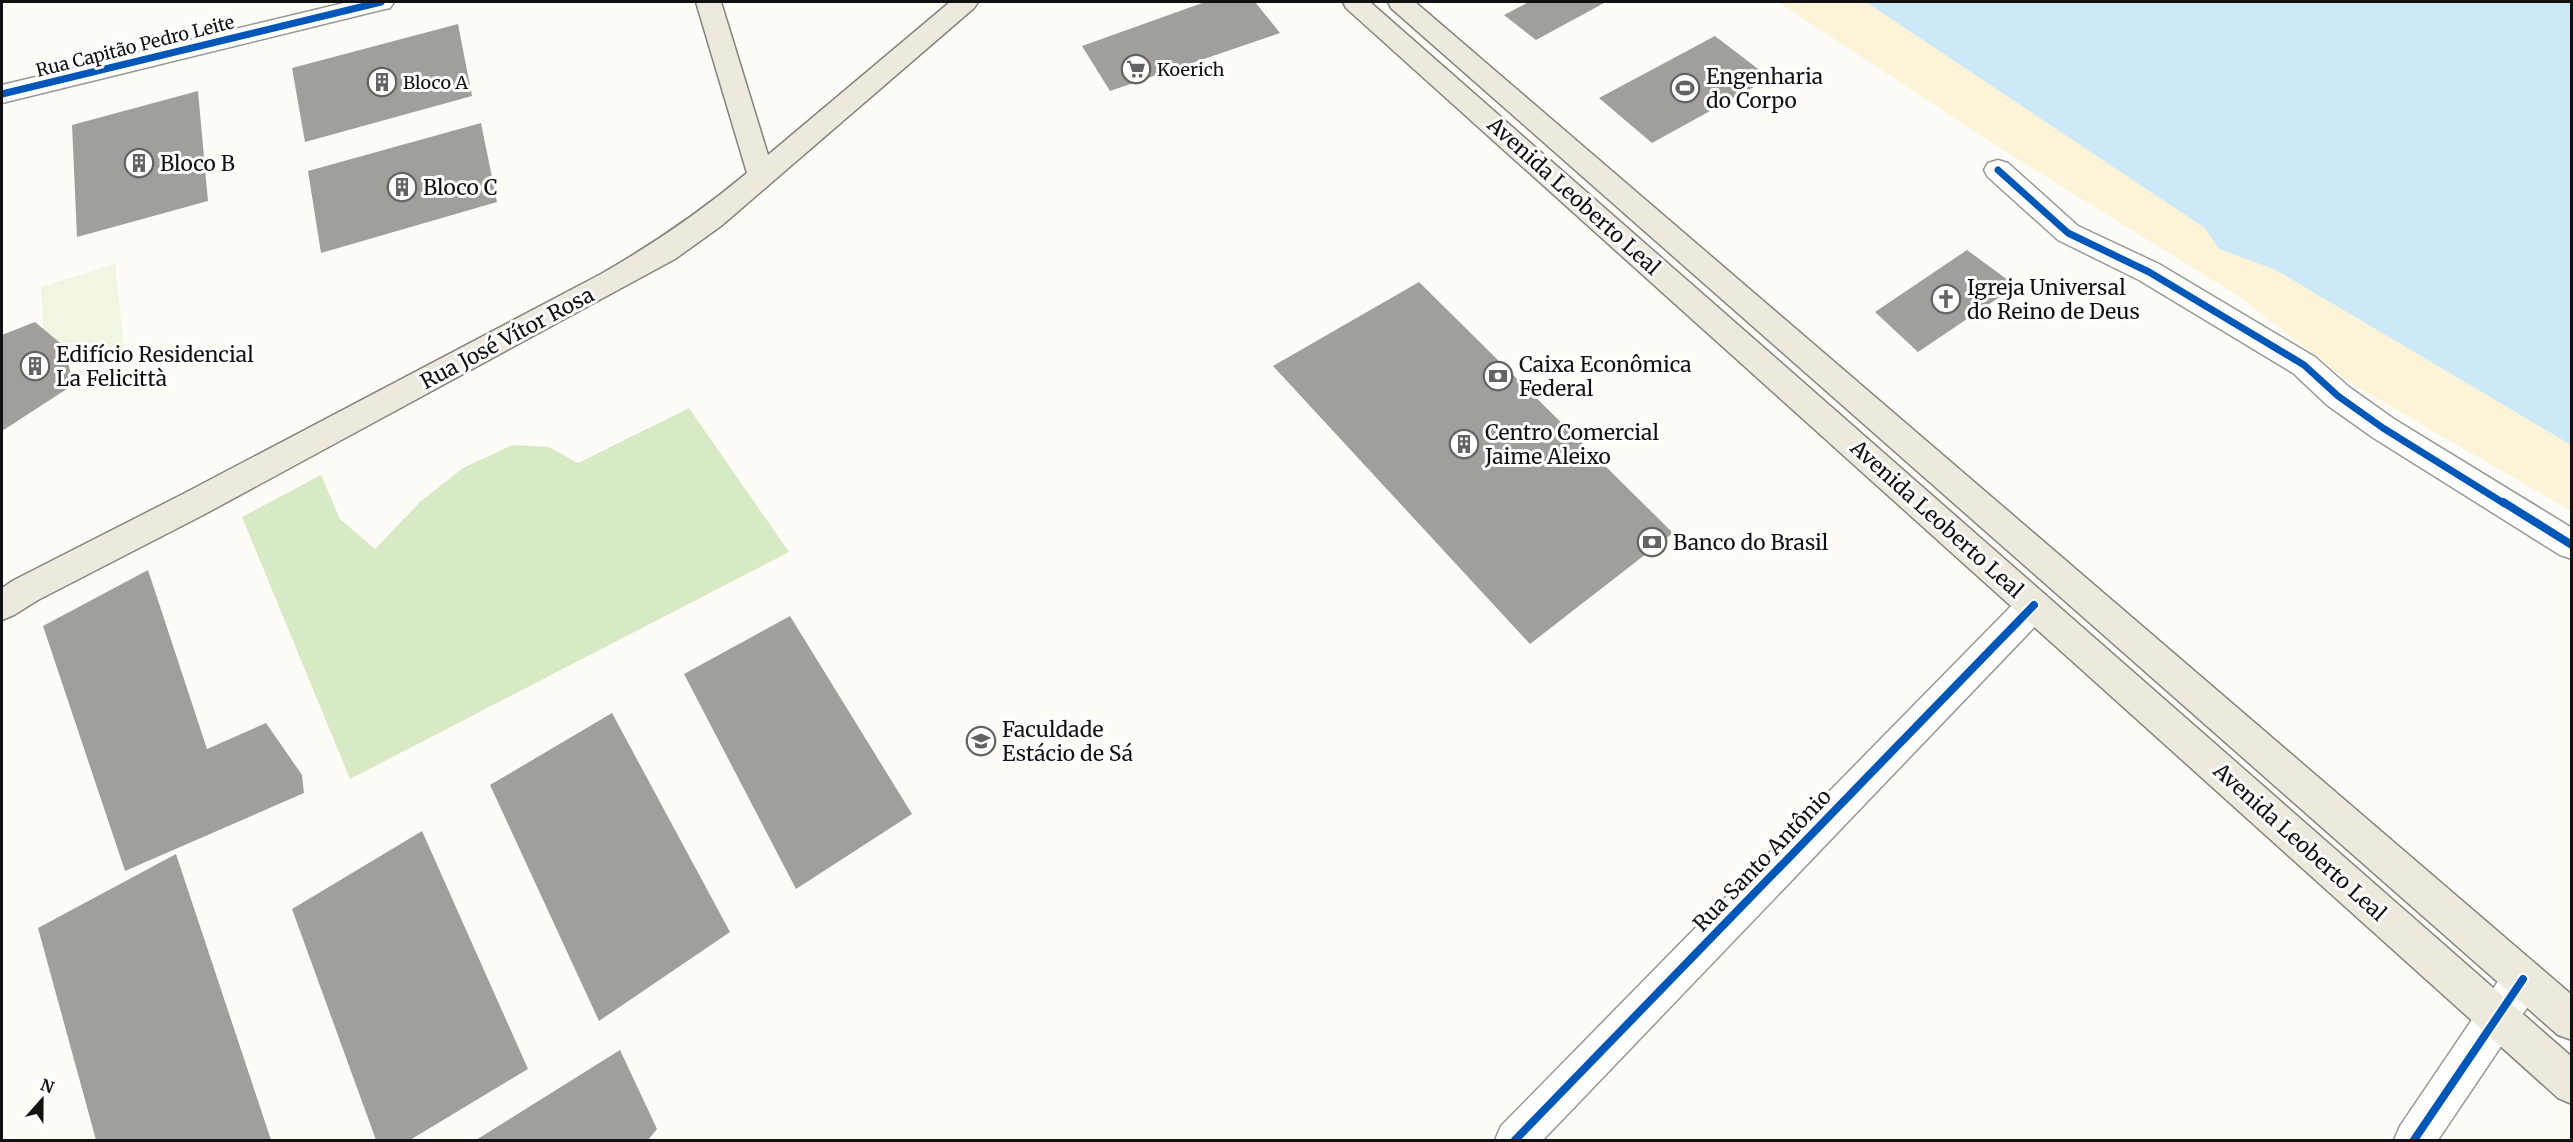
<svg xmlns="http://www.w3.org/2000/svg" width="2573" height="1142" viewBox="0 0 2573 1142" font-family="Merriweather,serif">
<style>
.forest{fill:#d8eac5}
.sand{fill:#fcf4d9}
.pitch{fill:#f0f6e1}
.water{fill:#cde8f7}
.building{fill:#a19f9c}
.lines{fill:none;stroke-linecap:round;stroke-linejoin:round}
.minor-casing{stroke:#979795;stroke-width:3}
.major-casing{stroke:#858482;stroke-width:3}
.minor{fill:#fffffe;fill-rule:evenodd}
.major{fill:#ede9dc;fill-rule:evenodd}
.cycleway-far1-casing{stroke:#fff;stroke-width:10}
.cycleway-casing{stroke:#fff;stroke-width:12}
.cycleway-far1{stroke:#0057b8;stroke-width:7}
.cycleway{stroke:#0057b8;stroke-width:8}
.labels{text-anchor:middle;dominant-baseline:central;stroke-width:6;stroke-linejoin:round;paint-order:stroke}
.far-street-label{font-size:18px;fill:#111;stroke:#fff}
.far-poi-label{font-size:18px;fill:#111;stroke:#fff;text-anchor:start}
.poi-label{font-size:21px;fill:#111;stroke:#fff;text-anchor:start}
.street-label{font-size:21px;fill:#111;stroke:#fff}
</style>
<rect width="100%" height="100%" fill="#fdfcf7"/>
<path class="forest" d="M689 408 789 552 350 779 242 517 321 475 340 519 375 549 421 501 463 468 512 445 549 447 578 463Z"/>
<path class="sand" d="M1778 2H1866L2205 228 2219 249 2276 270 2571 445V511L2352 384 2238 296 1992 143Z"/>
<path class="pitch" d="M115 264 124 348 46 373 41 287Z"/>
<path class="water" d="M1866 2H2571V445L2276 270 2219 249 2205 228Z"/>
<path class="building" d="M1205 2H1255L1280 33 1110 91 1082 46Z
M1529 2H1606L1536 40 1504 15Z
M458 24 472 96 305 142 292 68Z
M1715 36 1770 78 1652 143 1599 98Z
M198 91 208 201 77 237 72 125Z
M481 123 497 202 321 253 308 171Z
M1967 250 2016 286 1918 352 1875 312Z
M1419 282 1673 533 1530 644 1273 366Z
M35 322 65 347 73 385 2 431V335Z
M148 570 207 749 266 723 302 775 304 793 125 871 43 626Z
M790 616 912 814 796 889 684 674Z
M612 713 730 932 599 1021 490 785Z
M422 831 528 1069 410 1140H376L292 909Z
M176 854 271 1140H96L38 928Z
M620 1050 657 1129 648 1140H476Z"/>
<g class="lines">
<g class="minor-casing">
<path id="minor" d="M348 2H394L390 8 381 10 2 103V85Z
M1998 160 2008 163 2078 226 2159 264 2315 357 2349 387 2394 419 2572 528V559L2560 555 2372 437 2327 405 2293 373 2139 280 2058 240 1988 177 1984 170 1988 163Z
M2034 590 2046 595 2051 605 2046 615 1543 1140H1495L1501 1126 2022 595Z
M2523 960 2537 965 2542 979 2537 993 2438 1140H2394L2400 1126 2509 965Z"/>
</g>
<g class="major-casing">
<path id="major" d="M696 2H721L768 155 950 2H978L974 8 721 226 675 259 205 514 38 600 14 615 2 620V588L14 580 183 494 601 274C655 243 699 213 747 173Z
M1343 2H1370L2572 1057V1104L2558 1098 1346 8Z
M1388 2H1415L2572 995V1040L2558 1035 1391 8Z"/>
</g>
<use href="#minor" class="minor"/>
<use href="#major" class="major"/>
<g class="cycleway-far1-casing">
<path id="cycleway-far1" d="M2 94 381 2
M1998 170 2068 233 2149 272 2304 365 2338 396 2383 428 2505 504"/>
</g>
<g class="cycleway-casing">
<path id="cycleway" d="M2503 502 2572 545
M1515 1140 2034 605
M2414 1140 2523 979"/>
</g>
<use href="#cycleway-far1" class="cycleway-far1"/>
<use href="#cycleway" class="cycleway"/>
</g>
<defs>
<g id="supermarket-ring" transform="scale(1.5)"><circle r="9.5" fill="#fff" stroke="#646362" stroke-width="1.5"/><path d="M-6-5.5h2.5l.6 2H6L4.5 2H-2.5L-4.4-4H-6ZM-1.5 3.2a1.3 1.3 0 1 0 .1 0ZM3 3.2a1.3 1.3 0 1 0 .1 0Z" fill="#646362"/></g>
<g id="building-ring" transform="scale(1.5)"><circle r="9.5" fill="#fff" stroke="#646362" stroke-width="1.5"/><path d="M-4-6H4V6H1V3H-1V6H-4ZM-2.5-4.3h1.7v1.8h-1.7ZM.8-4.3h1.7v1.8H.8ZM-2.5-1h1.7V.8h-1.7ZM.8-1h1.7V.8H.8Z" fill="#646362"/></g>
<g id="stadium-ring" transform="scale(1.5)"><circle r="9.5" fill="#fff" stroke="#646362" stroke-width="1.5"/><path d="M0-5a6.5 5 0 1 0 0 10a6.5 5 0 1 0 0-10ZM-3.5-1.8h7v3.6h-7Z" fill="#646362"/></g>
<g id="church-ring" transform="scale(1.5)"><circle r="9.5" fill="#fff" stroke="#646362" stroke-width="1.5"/><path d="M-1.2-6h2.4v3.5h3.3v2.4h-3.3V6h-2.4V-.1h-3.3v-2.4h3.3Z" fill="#646362"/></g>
<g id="bank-ring" transform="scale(1.5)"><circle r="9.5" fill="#fff" stroke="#646362" stroke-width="1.5"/><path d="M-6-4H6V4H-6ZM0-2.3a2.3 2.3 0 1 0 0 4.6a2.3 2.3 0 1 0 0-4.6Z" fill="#646362"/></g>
<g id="university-ring" transform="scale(1.5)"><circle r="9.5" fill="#fff" stroke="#646362" stroke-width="1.5"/><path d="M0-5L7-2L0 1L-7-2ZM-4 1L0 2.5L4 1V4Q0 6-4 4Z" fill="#646362"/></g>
</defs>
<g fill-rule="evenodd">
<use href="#supermarket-ring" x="1136" y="69"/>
<use href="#building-ring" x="382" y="82"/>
<use href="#stadium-ring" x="1685" y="88"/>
<use href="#building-ring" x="139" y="163"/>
<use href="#building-ring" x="402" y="187"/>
<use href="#church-ring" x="1946" y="299"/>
<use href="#building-ring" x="35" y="366"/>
<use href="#bank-ring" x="1498" y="376"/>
<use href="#building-ring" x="1464" y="444"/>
<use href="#bank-ring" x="1652" y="542"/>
<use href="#university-ring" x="981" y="741"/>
</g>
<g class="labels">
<g class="far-street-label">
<text transform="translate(135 46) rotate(-14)">Rua Capitão Pedro Leite</text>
</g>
<g class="far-poi-label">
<text x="1157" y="69">Koerich</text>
<text x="403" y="82">Bloco A</text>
</g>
<g class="poi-label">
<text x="1706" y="76">Engenharia<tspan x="1706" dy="24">do Corpo</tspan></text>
<text x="160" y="163">Bloco B</text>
<text x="423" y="187">Bloco C</text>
<text x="1967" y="287">Igreja Universal<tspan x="1967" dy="24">do Reino de Deus</tspan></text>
<text x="56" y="354">Edifício Residencial<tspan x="56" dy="24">La Felicittà</tspan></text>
<text x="1519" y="364">Caixa Econômica<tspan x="1519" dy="24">Federal</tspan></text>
<text x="1485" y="432">Centro Comercial<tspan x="1485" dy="24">Jaime Aleixo</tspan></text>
<text x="1673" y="542">Banco do Brasil</text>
<text x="1002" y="729">Faculdade<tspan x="1002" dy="24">Estácio de Sá</tspan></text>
</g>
<g class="street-label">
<text transform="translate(1574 196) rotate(42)">Avenida Leoberto Leal</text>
<text transform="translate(507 338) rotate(-28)">Rua José Vítor Rosa</text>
<text transform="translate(1937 519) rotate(42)">Avenida Leoberto Leal</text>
<text transform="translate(2300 842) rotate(42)">Avenida Leoberto Leal</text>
<text transform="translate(1762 860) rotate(-46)">Rua Santo Antônio</text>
</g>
</g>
<rect width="2573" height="1142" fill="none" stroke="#111111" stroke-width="6"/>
<g transform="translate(42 1100) rotate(21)" stroke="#ffffff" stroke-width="4.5" paint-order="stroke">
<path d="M0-4.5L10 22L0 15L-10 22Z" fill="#111111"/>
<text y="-9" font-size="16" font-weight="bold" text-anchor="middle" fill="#111111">N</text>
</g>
</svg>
